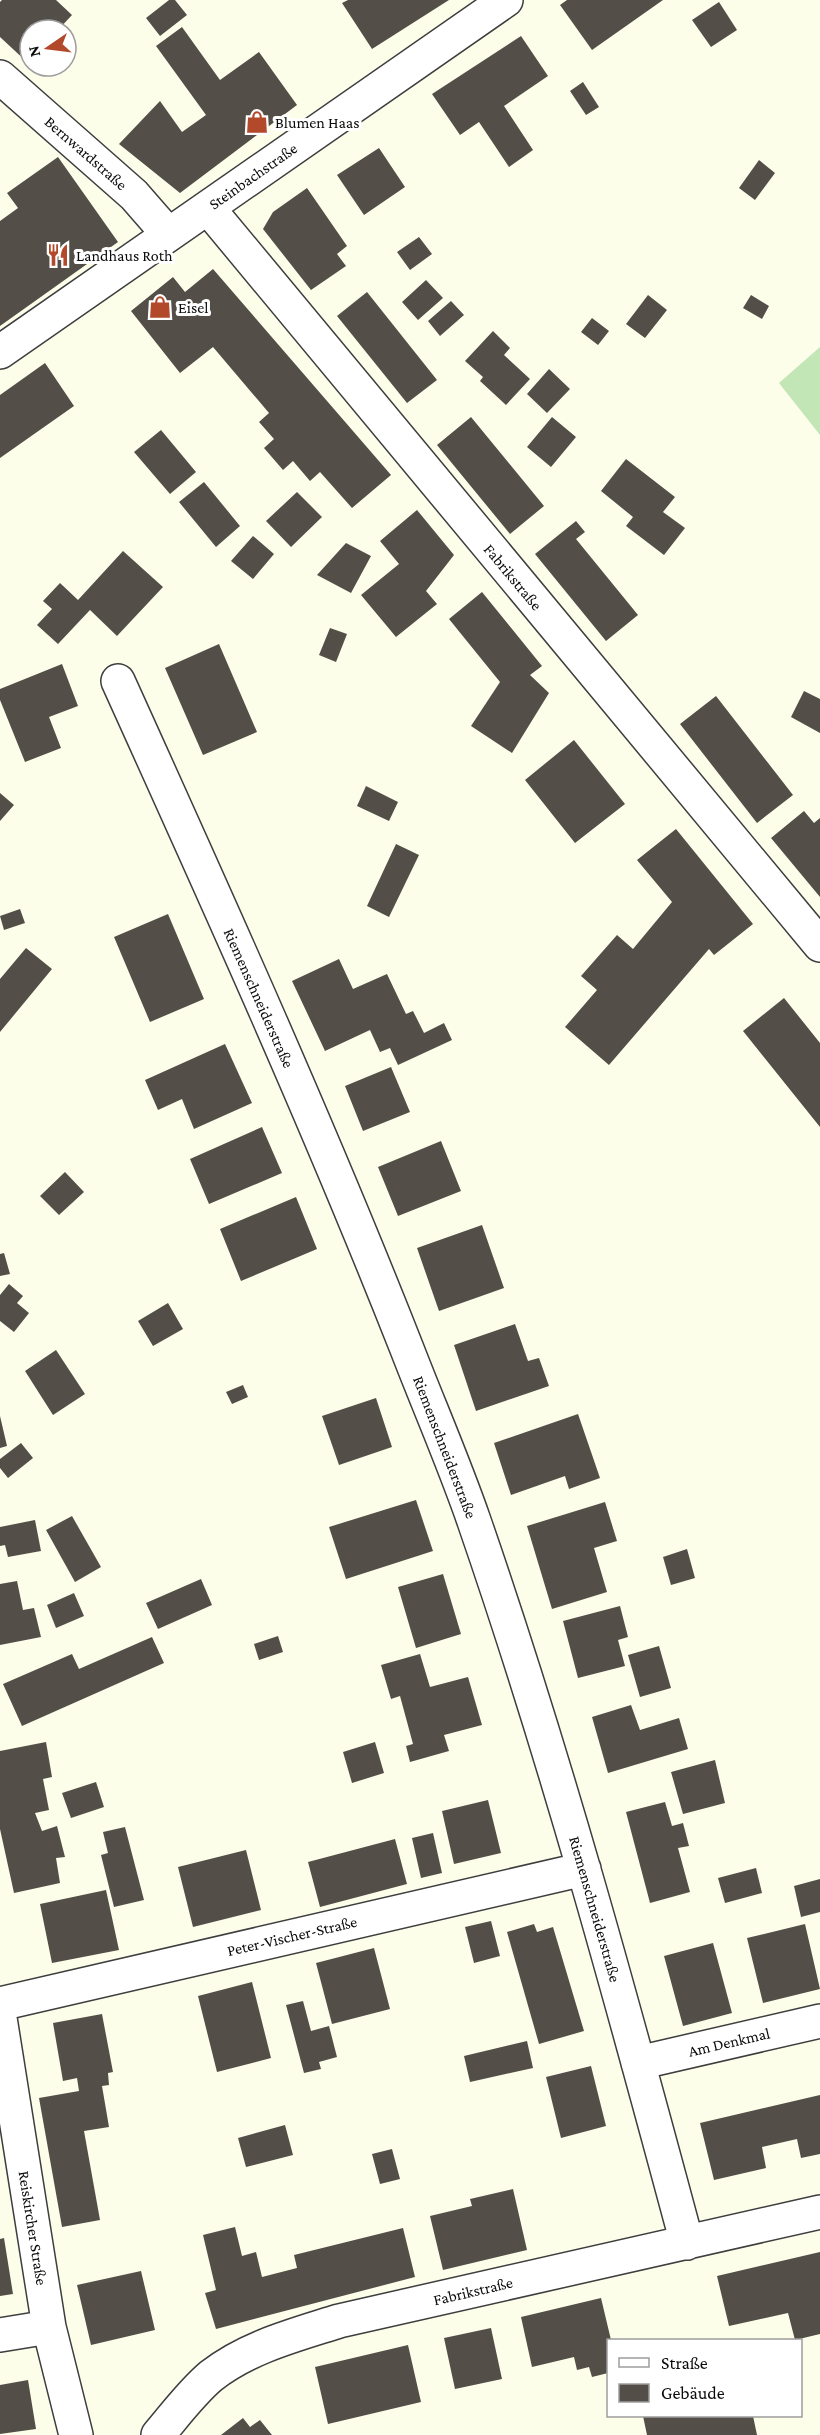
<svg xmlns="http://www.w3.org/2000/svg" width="820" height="2435" viewBox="0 0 820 2435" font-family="'Crimson Pro',serif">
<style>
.green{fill:#c2e6b6}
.building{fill:#534f48}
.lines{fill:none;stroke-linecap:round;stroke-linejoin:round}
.street-casing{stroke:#3e3e3e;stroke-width:36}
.street{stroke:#fff;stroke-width:33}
.labels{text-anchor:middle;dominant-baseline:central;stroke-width:6;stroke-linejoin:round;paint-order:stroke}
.poi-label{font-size:16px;fill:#0b0b0b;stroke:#fff;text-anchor:start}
.street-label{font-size:16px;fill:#0b0b0b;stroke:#fff}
</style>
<rect width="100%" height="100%" fill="#fcfeea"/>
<path class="green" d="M820 347V435L779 383Z"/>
<path class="building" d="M2 0H56L72 15 58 30H30V60L28 63 0 37V2Z
M169 0H175L187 15 160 36 146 18Z
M348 0H449L372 49 342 3Z
M567 0H663L592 50 560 5Z
M719 2 737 30 711 47 692 20Z
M182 27 220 80 259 52 297 105 180 193 119 144 160 101 182 132 206 115 156 46Z
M521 36 548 76 504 106 533 150 509 167 479 122 460 135 432 94Z
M583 82 599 107 586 115 570 91Z
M379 148 405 187 364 215 337 175Z
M58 157 118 242 0 326V221L18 208 7 193Z
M759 160 775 173 755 200 739 188Z
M307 188 347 246 337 254 346 266 311 290 263 229 273 212Z
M419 237 432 254 410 270 397 252Z
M213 269 391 475 352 508 320 472 310 481 293 461 283 470 264 448 274 439 259 422 269 413 213 347 180 373 131 311 173 277 185 292Z
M426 280 443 298 418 320 402 302Z
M367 292 437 380 407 403 337 316Z
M648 295 667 310 645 338 626 324Z
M751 295 769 306 762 319 743 308Z
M451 301 464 315 440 336 428 321Z
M592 318 609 331 598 345 581 332Z
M493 331 510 348 504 355 530 379 506 405 480 381 483 377 465 361Z
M45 363 74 406 0 458V395Z
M549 369 570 389 547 413 527 394Z
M471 417 544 506 510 534 437 445Z
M552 417 576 437 551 467 527 447Z
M161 430 196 472 170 494 134 452Z
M626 459 675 497 663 512 685 528 664 555 626 526 633 517 601 491Z
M204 482 240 526 216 547 179 502Z
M297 492 322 517 291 547 266 521Z
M417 510 454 555 426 591 437 604 396 637 361 595 399 564 380 541Z
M576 521 585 532 576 539 638 615 606 641 535 554Z
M253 536 274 554 253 579 231 561Z
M346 543 371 556 351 593 317 575Z
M123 551 163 587 117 636 90 610 58 644 37 625 52 609 43 601 60 583 78 600Z
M482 592 542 666 530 675 549 693 512 753 471 726 500 682 449 619Z
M330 628 347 634 336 662 319 655Z
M219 644 257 732 203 755 165 668Z
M62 664 78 706 49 717 61 748 25 762 0 700V689Z
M804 691 820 699V733L791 717Z
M716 696 793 795 757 823 680 724Z
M574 740 625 804 575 843 525 780Z
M366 786 398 802 389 821 357 806Z
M0 793 14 805 0 821Z
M804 811 814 823 820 818V897L771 838Z
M676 829 753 924 714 955 709 949 609 1065 565 1027 597 990 581 976 617 935 633 949 672 902 637 860Z
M396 844 419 855 389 917 367 906Z
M20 909 25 923 4 930 0 916Z
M168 914 204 999 150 1022 114 937Z
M26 948 52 969 0 1032V979Z
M339 959 353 989 387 974 406 1014 413 1011 424 1033 444 1023 452 1040 398 1065 390 1048 380 1052 370 1030 325 1051 292 981Z
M784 998 820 1043V1127L743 1031Z
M225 1044 252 1103 194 1129 182 1099 158 1110 145 1080Z
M391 1067 410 1112 363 1131 345 1086Z
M262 1127 282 1173 209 1204 190 1159Z
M441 1141 461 1191 398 1216 378 1167Z
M65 1172 84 1192 59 1215 40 1196Z
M296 1197 317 1249 241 1281 220 1229Z
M482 1225 504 1288 439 1311 417 1248Z
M4 1253 10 1274 0 1276V1254Z
M9 1284 23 1296 17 1303 29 1313 14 1332 0 1321V1295Z
M168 1303 183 1329 153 1346 138 1321Z
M515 1324 528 1361 539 1358 549 1386 476 1411 454 1345Z
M56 1350 85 1394 53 1415 25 1371Z
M243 1385 248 1397 232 1404 226 1392Z
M376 1398 392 1447 339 1465 322 1416Z
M578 1414 600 1478 569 1489 565 1476 511 1495 494 1443Z
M0 1416 7 1446 0 1448Z
M21 1443 33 1458 8 1478 0 1468V1459Z
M416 1500 433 1551 346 1579 329 1527Z
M605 1502 617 1541 594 1548 607 1592 552 1609 527 1526Z
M72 1516 101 1567 75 1582 46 1530Z
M35 1520 41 1551 8 1557 5 1545 0 1546V1527Z
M687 1549 695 1578 671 1585 663 1557Z
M443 1574 461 1634 416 1648 398 1587Z
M201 1579 212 1605 158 1629 146 1603Z
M17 1581 23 1610 34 1608 41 1637 0 1645V1584Z
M74 1593 84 1616 56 1628 47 1605Z
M620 1606 628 1637 618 1640 625 1666 578 1678 563 1621Z
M278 1636 283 1652 259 1660 254 1644Z
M152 1637 164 1663 22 1726 3 1684 72 1654 79 1669Z
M659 1646 671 1688 640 1697 628 1655Z
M420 1654 430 1687 468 1677 482 1725 444 1735 449 1751 410 1762 406 1746 413 1744 400 1696 391 1699 381 1665Z
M631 1705 640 1730 679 1718 688 1749 608 1773 592 1717Z
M46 1742 52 1777 43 1779 49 1810 35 1813 42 1831 57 1826 65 1857 56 1858 60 1883 14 1893 0 1829V1751Z
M375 1742 384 1773 352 1783 343 1752Z
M715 1760 725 1803 683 1814 671 1772Z
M96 1782 104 1807 71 1818 62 1793Z
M488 1800 501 1853 454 1864 442 1811Z
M665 1802 672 1826 683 1823 689 1846 678 1848 690 1892 650 1903 626 1812Z
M125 1827 144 1900 114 1907 101 1855 108 1853 103 1832Z
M433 1833 442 1873 421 1878 412 1838Z
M395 1839 407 1884 320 1907 308 1862Z
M246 1850 261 1910 193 1927 178 1867Z
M756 1868 762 1893 725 1903 718 1878Z
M820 1879V1912L801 1917 794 1886Z
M106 1890 119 1950 52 1963 40 1904Z
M491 1921 500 1956 474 1963 465 1927Z
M534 1924 537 1932 553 1927 584 2031 539 2044 507 1932Z
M805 1924 820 1989 763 2003 747 1938Z
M713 1943 732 2013 683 2026 664 1956Z
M374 1948 390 2009 332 2024 316 1963Z
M252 1982 271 2058 217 2072 198 1996Z
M303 2001 311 2031 329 2026 337 2057 319 2062 321 2069 304 2073 286 2005Z
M102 2014 113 2072 108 2073 109 2085 102 2086 109 2127 84 2131 100 2220 62 2227 39 2098 79 2091 77 2078 63 2081 53 2023Z
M527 2041 533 2068 470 2082 464 2056Z
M591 2066 606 2126 561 2138 546 2077Z
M820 2095V2154L801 2158 797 2139 762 2147 766 2168 714 2180 700 2123Z
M285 2125 293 2155 246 2167 238 2138Z
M392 2149 400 2179 380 2184 372 2154Z
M513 2189 527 2250 443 2270 430 2216 472 2206 470 2199Z
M235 2227 242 2256 256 2252 262 2277 297 2268 294 2255 403 2228 415 2277 216 2329 205 2293 216 2290 203 2235Z
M4 2238 13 2294 0 2296V2239Z
M820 2252V2334L795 2340 788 2313 729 2326 717 2276Z
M141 2271 155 2330 91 2345 77 2285Z
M601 2298 611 2340H608V2373L592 2377 589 2367 577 2370 574 2357 532 2367 521 2317Z
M491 2328 502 2379 455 2389 444 2338Z
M408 2345 421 2402 328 2424 315 2367Z
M28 2380 36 2429 0 2434V2385Z
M643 2416H753L757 2435H647Z
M243 2418 250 2427 260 2420 272 2435H221Z"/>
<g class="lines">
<g class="street-casing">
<path id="street" d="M0 77 134 195 168 234
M208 208 820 945
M0 352 506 0
M118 681C218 902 318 1123 407 1349 429 1406 454 1463 474 1521 556 1758 622 2001 687 2243
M0 2004 584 1869
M0 2018 49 2327 76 2435
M638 2063 820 2021
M0 2335 49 2327
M158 2435C175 2415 191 2393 211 2376 248 2347 295 2335 339 2321L820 2212"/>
</g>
<use href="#street" class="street"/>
</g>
<defs>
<g id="shop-bare" transform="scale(1.8)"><path d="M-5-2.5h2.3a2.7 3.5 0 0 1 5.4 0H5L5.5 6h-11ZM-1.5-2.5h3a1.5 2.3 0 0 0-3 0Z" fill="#b3492b" stroke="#fff" stroke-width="2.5" paint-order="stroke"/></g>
<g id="restaurant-bare" transform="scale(1.8)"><path d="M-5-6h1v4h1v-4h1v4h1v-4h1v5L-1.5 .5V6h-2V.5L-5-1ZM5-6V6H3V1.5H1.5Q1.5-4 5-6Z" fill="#b3492b" stroke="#fff" stroke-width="2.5" paint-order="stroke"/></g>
</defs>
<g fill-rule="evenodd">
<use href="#shop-bare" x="257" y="122"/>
<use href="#restaurant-bare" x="58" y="255"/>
<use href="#shop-bare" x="160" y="307"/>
</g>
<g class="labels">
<g class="poi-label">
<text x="275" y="122">Blumen Haas</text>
<text x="76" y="255">Landhaus Roth</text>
<text x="178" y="307">Eisel</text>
</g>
<g class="street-label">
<text transform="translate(86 153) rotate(41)">Bernwardstraße</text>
<text transform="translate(253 176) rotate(-35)">Steinbachstraße</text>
<text transform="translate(513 577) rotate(50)">Fabrikstraße</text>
<text transform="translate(259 998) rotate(66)">Riemenschneiderstraße</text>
<text transform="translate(445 1447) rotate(69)">Riemenschneiderstraße</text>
<text transform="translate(595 1909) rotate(74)">Riemenschneiderstraße</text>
<text transform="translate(292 1936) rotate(-13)">Peter-Vischer-Straße</text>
<text transform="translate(729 2042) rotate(-13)">Am Denkmal</text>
<text transform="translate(33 2228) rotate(81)">Reiskircher Straße</text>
<text transform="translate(473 2291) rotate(-13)">Fabrikstraße</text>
</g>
</g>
<rect x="607" y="2339" width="195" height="78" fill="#ffffff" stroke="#9d9d9d" stroke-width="1.5"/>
<rect x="619" y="2358" width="30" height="9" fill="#ffffff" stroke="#9d9d9d" stroke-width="1.5"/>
<text x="661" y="2369" font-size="18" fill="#0b0b0b">Straße</text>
<rect x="619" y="2384" width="30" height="18" fill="#534f48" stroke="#9d9d9d" stroke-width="1.5"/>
<text x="661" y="2399" font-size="18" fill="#0b0b0b">Gebäude</text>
<g transform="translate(48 48) rotate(256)"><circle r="28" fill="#ffffff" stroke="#9d9d9d" stroke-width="1.5"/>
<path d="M0-4.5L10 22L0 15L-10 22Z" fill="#b3492b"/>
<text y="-9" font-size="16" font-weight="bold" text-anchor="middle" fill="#0b0b0b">N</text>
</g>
</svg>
